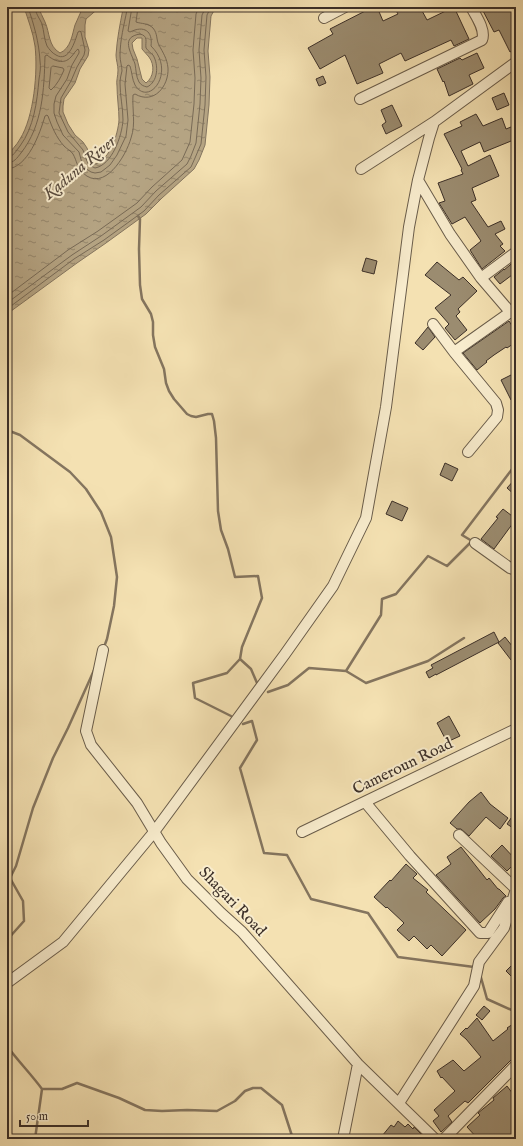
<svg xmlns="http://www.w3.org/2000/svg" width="523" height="1146" viewBox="0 0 523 1146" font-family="'IM FELL English',serif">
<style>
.water{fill:url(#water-ripples);stroke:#84755f;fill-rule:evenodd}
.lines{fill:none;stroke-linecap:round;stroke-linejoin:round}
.shore{stroke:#786a56;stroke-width:1}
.stream{stroke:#84755f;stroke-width:2.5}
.building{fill:#9b8c70;stroke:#3b2f28}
.minor-casing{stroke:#695c4a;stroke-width:12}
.minor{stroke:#f8eccd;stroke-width:10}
.labels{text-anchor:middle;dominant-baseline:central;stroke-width:4;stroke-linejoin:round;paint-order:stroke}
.street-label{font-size:16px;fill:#3b2f28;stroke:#f8eccd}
.water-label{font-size:17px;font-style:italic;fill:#5a4c3f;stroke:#f8eccd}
</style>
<defs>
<pattern id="water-ripples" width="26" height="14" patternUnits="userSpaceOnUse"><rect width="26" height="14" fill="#b5a483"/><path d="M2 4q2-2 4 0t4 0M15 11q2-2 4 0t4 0" fill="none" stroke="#94866b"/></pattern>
</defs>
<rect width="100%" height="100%" fill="#f4e1b2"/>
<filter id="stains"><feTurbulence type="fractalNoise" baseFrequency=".005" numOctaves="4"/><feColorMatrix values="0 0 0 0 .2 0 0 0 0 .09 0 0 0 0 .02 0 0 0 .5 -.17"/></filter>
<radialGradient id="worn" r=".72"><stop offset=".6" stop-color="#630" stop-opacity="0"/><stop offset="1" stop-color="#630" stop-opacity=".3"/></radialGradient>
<path class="water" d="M24 7H38C40 12 43 17 45 22 50 33 48 46 60 53 71 48 72 35 75 25 78 19 80 13 83 7H100L86 19 85 25V37L89 50 88 56 80 69 75 83 64 99 63 106V112L68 124 75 135 83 142 87 148 91 160 95 164C110 160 118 134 119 120 119 109 117 97 117 86 116 81 118 76 118 70 118 65 116 60 116 55 117 39 120 24 123 9L122 7H216L211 16 208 51 210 77 209 105 205 145 199 160 194 169 162 198 146 214 106 243 77 263 7 314V156C11 150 17 145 20 139 34 117 38 71 35 46 33 32 28 20 24 7ZM137 38H142V49C144 52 147 54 149 57 155 65 154 77 146 83L142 79 137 59 133 49 132 43Z"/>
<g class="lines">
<path class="shore" d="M35 7C35 13 40 19 42 24 44 31 44 39 47 46 49 49 52 53 56 55 69 63 75 41 78 32L80 31 81 32 85 50 84 55 77 67 71 81 61 98 59 113 68 132 83 150 87 161 89 165 95 168C112 165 122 136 123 120 123 108 120 96 120 83 120 79 121 75 122 71 122 66 120 61 120 56 120 40 124 25 127 10V7
M140 34C149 36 145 42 146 48 148 51 151 53 153 55 159 65 158 82 147 87 143 86 141 85 139 82 136 77 136 69 135 64 131 52 120 37 140 34Z
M53 66 63 68 64 70C61 77 57 85 51 90L49 88 51 68Z
M7 158C13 157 16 151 20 146 34 127 37 102 39 79 40 73 41 67 40 61 39 42 34 25 28 7
M7 163C14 163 17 158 21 153 43 125 44 89 45 56L47 55C54 61 64 65 71 57 74 54 75 51 78 49L79 51V53L72 65 67 79 56 96 54 104V113L57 122 63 135 79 152 82 163 85 168 91 172 95 173 101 172 110 165 117 155 126 136 128 120 125 84 127 66 128 65 130 66C132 72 132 79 135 85 149 108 177 71 151 46 153 31 144 25 130 32L128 31 132 7
M7 169C28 168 40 133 45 116L47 115 48 116C52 127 56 137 64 146 67 149 71 151 73 154 77 161 77 168 83 173 104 193 126 156 131 138 136 124 132 109 133 95L135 94C154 105 169 86 168 68 167 58 163 53 159 45 156 40 158 34 153 28 148 23 142 24 136 22L138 7
M7 296 68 250 98 231 137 203 152 187 182 160 190 142 194 104 195 78 193 50 196 14 199 7
M7 303 72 255 101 236 141 207 156 191 187 164 191 156 196 143 200 104 201 78 199 50 202 15 206 7
M7 309 74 259 104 240 144 211 159 195 191 167 195 158 201 144 205 105 206 77 204 50 207 15 211 7"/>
<path class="stream" d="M138 216 140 219 139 249 140 285 142 299 151 314 153 322V335L155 347 164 369 166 383 169 391 174 399 187 414 191 416 196 417 208 414H212L214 421 216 438 218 511 221 530 228 549 235 577 258 576 262 598 242 647 240 659 227 673 193 683 195 698 231 716
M516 364 513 366 516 372
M7 430 20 435 70 472 86 489 101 512 111 537 117 577 114 606 107 639 104 647
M240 659 251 669 257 683
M346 671 381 615 382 599 396 594 428 556 447 566 472 541 462 535 516 464
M268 692 288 685 309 668 346 671 366 683 428 661 464 638
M243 724 252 721 257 740 240 768 264 853 287 855 311 899 368 913 398 957 474 967
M7 940 24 921 23 901 10 878 16 866 33 808 53 758 68 728 95 668
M480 974 487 999 516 1012
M7 1046C18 1061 31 1074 42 1089L35 1139
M42 1089H62L77 1083 119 1098 145 1110 162 1111 187 1110 217 1111 235 1101 245 1091 253 1088H261L282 1105 293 1139"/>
</g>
<path class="building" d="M373 7H377L383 21 398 14 394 7H420L427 20 454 7 469 39 454 46 451 40 405 61 401 53 379 64 383 73 357 84 345 55 320 69 308 48 333 34 330 29Z
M481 7H516V49L510 52 499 30 494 32Z
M477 53 484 68 469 75 473 84 449 96 444 81 443 82 437 69 460 58 462 60Z
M323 76 326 83 319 86 316 79Z
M504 93 509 105 497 110 492 98Z
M392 105 402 126 386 134 382 125 386 122 381 110Z
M476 114 483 126 502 118 506 129 516 125V139L484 152 480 142 461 151 468 166 490 155 499 176 472 188 476 200 471 202 488 227 501 221 505 229 495 234 503 244 500 246 505 251 482 269 470 250 481 241 465 217 452 224 439 203 445 201 438 183 463 174 461 170 462 169 444 134 462 126 460 122Z
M366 258 377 261 374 274 362 271Z
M516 260V280L512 275 500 284 494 277 504 269V270Z
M437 262 459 280 463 277 477 291 458 309 460 312 456 316 467 330 455 340 445 328 449 324 435 308 451 295 425 275Z
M509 321 516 332V342L507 348 506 347 494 355 486 361 487 362 477 370 463 353Z
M428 327 435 337 423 350 415 343Z
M511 375 516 384V397L511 400 501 380Z
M445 463 458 469 452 481 440 475Z
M516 478V496L507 488Z
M392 501 408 508 402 521 386 514Z
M503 509 516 519 494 549 481 539 498 518 496 517Z
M494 632 499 642 436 675V674L429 678 426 672 433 668 431 665Z
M505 637 516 651V656L511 660 498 643Z
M449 716 460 736 447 742 437 723Z
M481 792 490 804 508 818 500 829 486 817 469 836 461 829H457L450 823 469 802Z
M516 811V830L507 824Z
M502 845 516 860V862L507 871 491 856Z
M461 847 487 880 489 878 498 889H499L506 896 503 898 495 909 480 923 436 875 451 864 447 857Z
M406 864 417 874 413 878 428 890 426 892 466 930 442 956 431 945 427 949 414 936 409 941 397 930 404 923 387 907 386 908 374 897 390 880 391 881Z
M516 961V981L506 971Z
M484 1006 490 1011 482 1020 476 1015Z
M477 1018 493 1041 508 1029 507 1028 516 1022V1059L511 1060 468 1103 465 1101 448 1116 452 1122 441 1132 433 1121 439 1116 434 1110 455 1091 442 1077 441 1078 437 1071 453 1060 464 1071 481 1057 466 1039 460 1034 466 1028 467 1029Z
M507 1086 516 1098V1134L510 1139H478L467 1127 480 1115 478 1113 494 1100 493 1098Z
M398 1121 405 1127 408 1124 413 1129 414 1127 426 1139H385L382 1136 391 1125 394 1127Z"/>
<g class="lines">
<g class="minor-casing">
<path id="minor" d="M324 18 345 7
M360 99 482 40C486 30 476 16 471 7
M361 169 434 122 516 62
M418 180 450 234 481 278 511 313
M481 278 516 252
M433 324 454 352 516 308
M454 352 496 403 498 410 497 417 468 452
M475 543 510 568 516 570
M103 650 86 731 91 745 137 803 161 843 187 879 221 913 242 932 358 1064 435 1139
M365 802 410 856 480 933H488L508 902
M302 832 516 729
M459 835 516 889
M7 983 63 942 154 832 285 654 333 586 366 518 386 407 409 227 418 180 429 138 434 122
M399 1103 474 986 479 962 504 928 516 889
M343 1139 358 1064
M444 1139 516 1065"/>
</g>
<use href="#minor" class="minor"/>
</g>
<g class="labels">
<g class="street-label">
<text transform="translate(403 767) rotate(-26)">Cameroun Road</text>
<text transform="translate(232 902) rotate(46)">Shagari Road</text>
</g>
<g class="water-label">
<text transform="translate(80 168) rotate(-40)">Kaduna River</text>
</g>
</g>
<rect width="523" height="1146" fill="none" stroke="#f4e1b2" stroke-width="24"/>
<rect x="8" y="8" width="507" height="1130" fill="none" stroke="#3b2f28" stroke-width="2"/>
<rect x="12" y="12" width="499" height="1122" fill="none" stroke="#3b2f28"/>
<path d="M20 1120v6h68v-6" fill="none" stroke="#3b2f28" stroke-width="2"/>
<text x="26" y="1120" font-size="12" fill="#3b2f28" stroke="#f8eccd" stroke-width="3" paint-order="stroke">50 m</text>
<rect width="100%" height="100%" filter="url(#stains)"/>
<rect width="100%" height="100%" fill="url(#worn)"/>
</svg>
